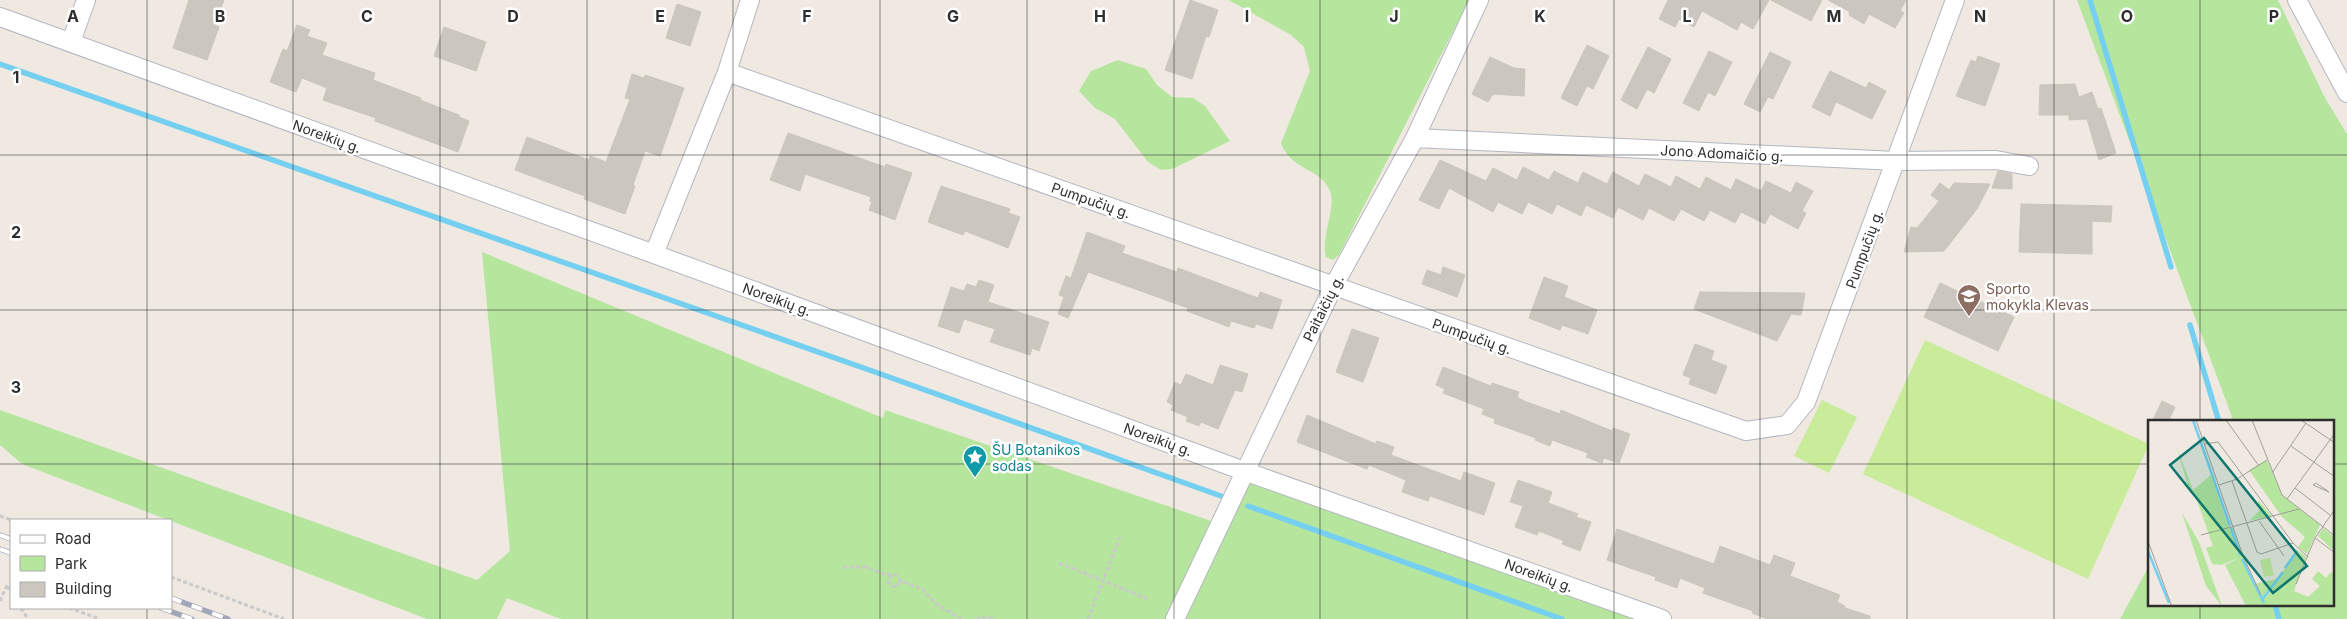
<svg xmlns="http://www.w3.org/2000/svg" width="2347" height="619" viewBox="0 0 2347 619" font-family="Inter,sans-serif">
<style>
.green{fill:#b6e59e}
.pitch{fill:#c9ec9a}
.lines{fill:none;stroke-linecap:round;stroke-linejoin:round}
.stream{stroke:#75cff0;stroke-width:5.5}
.building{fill:#cbc7bf;stroke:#cbc5ba}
.minor-casing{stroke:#b4b7c1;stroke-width:20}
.path{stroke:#c9c9c9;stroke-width:3;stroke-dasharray:4 2.5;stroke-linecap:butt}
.minor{stroke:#fff;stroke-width:18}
.rail-casing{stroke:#a3a6b8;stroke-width:5.5}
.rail{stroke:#fff;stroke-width:4;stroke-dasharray:11;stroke-linecap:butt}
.grid{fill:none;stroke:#2e2e2e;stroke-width:1;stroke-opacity:0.55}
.labels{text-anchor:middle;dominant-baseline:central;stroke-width:5;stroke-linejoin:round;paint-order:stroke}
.street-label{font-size:14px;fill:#2e2e2e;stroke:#fff}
.education-label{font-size:14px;fill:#785e54;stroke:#fff;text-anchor:start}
.culture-label{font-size:14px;fill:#0d838f;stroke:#fff;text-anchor:start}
.inset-river{fill:none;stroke:#75cff0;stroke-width:2.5}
.inset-road{fill:none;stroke:#a29e99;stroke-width:1}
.view{fill:#0f766e;fill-opacity:0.15;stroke:#0f766e;stroke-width:2.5}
.inset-edge{fill:none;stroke:#2e2e2e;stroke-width:2.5}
.grid-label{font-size:16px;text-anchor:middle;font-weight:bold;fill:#2e2e2e;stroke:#fff;stroke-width:5;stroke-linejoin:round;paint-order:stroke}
</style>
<rect width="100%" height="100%" fill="#efe9e1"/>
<path class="green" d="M1229 0H1469L1339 255 1333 260 1326 257C1320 237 1337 207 1330 191 1321 168 1290 170 1281 143L1310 71 1304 47 1291 35Z
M2077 0H2278L2325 98 2347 134V619H2120L2149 566 2150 605H2333V422L2230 421 2232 417Z
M1118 60 1146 69 1157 85 1172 97 1193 98 1205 106 1230 141 1172 169 1161 170 1148 162 1115 119 1095 108 1079 91 1091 71Z
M482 252 883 418 885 410 1226 526 1247 481 1635 619H561L507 598 497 619H427L22 464 0 445V410L477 580 510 551Z"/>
<path class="pitch" d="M1925 340 2149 444 2088 579 1863 474Z
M1822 400 1857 417 1829 473 1794 456Z"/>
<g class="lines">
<path class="stream" d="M2090 0 2171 267
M0 64 875 372 1221 496
M2190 325 2219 422
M1248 506 1562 619
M2275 605 2279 619"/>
</g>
<path class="building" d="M189 0H224L215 25 219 27 207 60 173 48Z
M1190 0 1218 10 1209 37 1206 36 1192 79 1165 70Z
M1668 0H1769L1753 29 1741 22 1737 30 1702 11 1694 27 1679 19 1675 27 1659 19Z
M1771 0H1822L1811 21Z
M1828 0H1906L1900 11 1904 13 1895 28 1869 14 1864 24 1849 15 1850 12Z
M677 4 701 12 690 46 666 38Z
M297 25 310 30 307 36 327 43 322 55 375 73 373 80 421 98 420 100 459 115V117L469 121 458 152 375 121 376 118 323 100 327 88 302 78 296 92 270 82 283 49 287 51Z
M444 27 486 42 476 71 434 56Z
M1587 45 1609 56 1593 89 1587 86 1577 106 1561 98Z
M1648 47 1671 59 1654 93 1647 89 1637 109 1621 100Z
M1709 51 1732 62 1715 96 1708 92 1699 111 1683 103Z
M1770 52 1791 62 1773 99 1768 97 1760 112 1744 104Z
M1978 56 2000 64 1985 106 1956 96 1971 60 1976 62Z
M1490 57 1514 68 1525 69 1524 96 1493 94 1488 102 1472 94Z
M1830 71 1866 88 1869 82 1886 91 1872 119 1836 102 1830 116 1812 107Z
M632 74 644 78 645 75 684 88 660 156 645 151 633 185 635 186 625 214 584 199 585 196 515 170 527 137 589 160 590 156 606 162 630 99 625 98Z
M2075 84 2079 97 2092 92 2098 109 2101 108 2116 153 2099 160 2087 119 2069 120V115H2039L2040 85Z
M788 133 885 167 886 164 912 173 895 220 869 210 872 202 870 201 871 197 805 174 800 191 770 180Z
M1440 160 1486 181 1493 168 1517 180 1523 167 1549 180 1554 171 1578 183 1583 172 1607 184 1613 172 1639 186 1645 174 1671 187 1676 176 1700 189 1706 177 1731 190 1736 179 1761 191 1766 181 1791 193 1796 182 1813 191 1802 211 1806 213 1798 229 1770 214 1765 224 1741 212 1735 223 1710 210 1704 221 1681 209 1674 221 1649 208 1643 220 1618 207 1613 218 1586 205 1581 216 1557 204 1552 214 1528 202 1522 214 1498 202 1493 212 1449 188 1439 209 1419 200Z
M1998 171 2012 174V189L1992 188Z
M1940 183 1949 190 1954 183 1990 184 1977 209 1944 251 1904 252 1911 227 1917 228 1939 201 1931 195Z
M941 186 1010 209 1008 213 1020 217 1008 248 965 231 963 235 928 222Z
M2021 204 2112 206 2111 222 2092 221V254L2019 252Z
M1087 232 1125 246 1122 253 1177 272 1178 268 1258 298 1260 292 1282 300 1272 329 1256 324 1254 328 1231 321 1229 327 1187 311 1188 308 1088 272 1068 318 1058 314 1064 297 1059 295 1066 276 1071 278Z
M1443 267 1465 275 1457 297 1422 284 1427 270 1441 275Z
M1544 277 1568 286 1564 297 1597 310 1588 334 1562 325 1560 330 1529 318Z
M979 280 994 285 988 302 1049 322 1039 351 1032 348 1030 355 990 342 995 329 964 319 959 333 938 326 951 287 964 291 967 284 976 287Z
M1940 283 2014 317 1998 351 1924 317Z
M1700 292 1805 293 1801 315 1791 314 1777 341 1694 309Z
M1352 329 1379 338 1363 382 1336 372Z
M1695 344 1714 351 1711 360 1727 366 1716 394 1689 384 1691 378 1683 375Z
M1220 365 1248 374 1242 392 1235 390 1218 429 1201 422 1199 426 1186 421 1188 417 1171 410 1173 405 1167 402 1175 382 1181 385 1186 374 1213 385Z
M1443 367 1491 386 1492 383 1519 392 1517 397 1524 401 1560 414 1561 410 1612 431 1613 428 1630 434 1619 463 1604 458 1602 463 1586 457 1588 453 1552 440 1550 446 1535 440 1536 438 1494 423 1495 419 1482 414 1484 409 1443 393 1445 389 1436 385Z
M2162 401 2175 407 2168 422H2152Z
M1307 415 1376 444 1377 441 1394 447 1391 455 1461 481 1464 472 1495 483 1484 515 1430 496 1428 501 1402 492 1406 480 1369 465 1367 469 1297 442Z
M1518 480 1552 492 1548 503 1578 514 1576 517 1591 522 1580 551 1562 544 1564 541 1539 531 1537 535 1515 527 1523 506 1510 502Z
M1617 529 1714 564 1720 546 1770 565 1774 555 1795 563 1790 576 1840 595 1837 602 1845 606V608L1870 616V619H1767L1752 613 1753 611 1703 593 1705 588 1680 578 1677 588 1655 580 1656 577 1607 560Z"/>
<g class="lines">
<g class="minor-casing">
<path id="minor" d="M2297 0 2347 93
M0 17 654 254 1244 471 1662 619
M71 42 86 0
M727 72 1746 431 1787 425 1806 402 1955 0
M1415 138 1896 161 1996 160 2029 166
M654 254 727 72 750 0
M1175 619 1333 287 1415 138 1479 0"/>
</g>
<path class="path" d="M0 516 11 520
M1059 563 1148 599
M843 567H865L884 574 896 575 901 581 922 589 936 604 962 619
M891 575 888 582 891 586 896 587 901 581
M171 577 284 619
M7 586 11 592
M0 601 7 585
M21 608 28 619
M69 608 100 619
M976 619 985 617 995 619
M1088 619 1120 537"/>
<use href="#minor" class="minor"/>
<g class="rail-casing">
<path id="rail" d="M0 535 11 539
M0 549 11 553
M171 598 228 619
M161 608 192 619"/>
</g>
<use href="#rail" class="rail"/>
</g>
<path class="grid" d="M147 0V520M293 0V619M440 0V619M587 0V619M733 0V619M880 0V619M1027 0V619M1174 0V619M1320 0V619M1467 0V619M1614 0V619M1760 0V619M1907 0V619M2054 0V619M2200 0V422M0 155H2347M0 310H2347M0 464H2150M2333 464H2347M2200 605V619M147 608V619"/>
<defs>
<g id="school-pin" transform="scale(1.25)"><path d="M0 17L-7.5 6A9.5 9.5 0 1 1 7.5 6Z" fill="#8d6e63" stroke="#fff"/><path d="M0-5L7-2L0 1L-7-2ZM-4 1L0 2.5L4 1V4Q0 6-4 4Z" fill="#fff"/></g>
<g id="sight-pin" transform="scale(1.25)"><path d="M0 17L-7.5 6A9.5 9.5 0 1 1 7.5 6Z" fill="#0f9aa8" stroke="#fff"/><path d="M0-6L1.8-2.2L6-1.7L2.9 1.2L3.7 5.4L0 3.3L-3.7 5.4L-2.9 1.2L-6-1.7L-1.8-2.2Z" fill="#fff"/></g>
</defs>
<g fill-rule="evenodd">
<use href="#school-pin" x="1969" y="296"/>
<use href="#sight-pin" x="975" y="457"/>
</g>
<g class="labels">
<g class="street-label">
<text transform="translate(327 136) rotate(20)">Noreikių g.</text>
<text transform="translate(1722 153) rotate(3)">Jono Adomaičio g.</text>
<text transform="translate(1091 200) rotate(19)">Pumpučių g.</text>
<text transform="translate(1864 249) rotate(-70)">Pumpučių g.</text>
<text transform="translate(777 299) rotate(20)">Noreikių g.</text>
<text transform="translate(1323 308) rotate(-63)">Paitaičių g.</text>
<text transform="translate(1472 336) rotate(19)">Pumpučių g.</text>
<text transform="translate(1158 439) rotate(20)">Noreikių g.</text>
<text transform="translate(1539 575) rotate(20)">Noreikių g.</text>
</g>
<g class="education-label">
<text x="1986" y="288">Sporto<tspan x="1986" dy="16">mokykla Klevas</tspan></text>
</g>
<g class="culture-label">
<text x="992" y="449">ŠU Botanikos<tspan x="992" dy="16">sodas</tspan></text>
</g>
</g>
<g transform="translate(2148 420)">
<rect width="186" height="186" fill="#efe9e1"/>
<path d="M28 25 45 70 63 55 81 108 84 107 107 164 131 158 149 129 158 137 146 171 160 177 172 166 164 159 170 151 178 158 183 152 186 154V185L98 186 77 145 91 138 73 145 64 144 58 128 65 126 46 72 42 73ZM119 40 134 75 172 105 159 134 150 127 157 117 134 97 101 50ZM110 80 124 96 101 101 111 91ZM34 93 51 122 74 186 58 166ZM175 108 186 117V131L170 116Z" fill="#b6e59e"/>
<path d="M122 138 126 155 116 157 112 140Z" fill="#c9ec9a"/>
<path class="inset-river" d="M45 0 82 106M83 108 92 135M0 131 21 183M94 139 116 183M137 148 149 131M113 181 135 152"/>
<path class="inset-road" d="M48 0 95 136 113 175M78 0 111 46M104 0 134 75 187 116M153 0 187 23M57 24 70 22 145 123 160 137M143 26 187 57M124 53 158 3M84 61 109 132 113 134 145 123M168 63 181 72 165 65ZM71 65 89 59 119 40M147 68 182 95M139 79 187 13M187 89 167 118 187 133M111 101 136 136M53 115 151 89M0 121 24 187M148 164 167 118"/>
<path class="view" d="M56 18 159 146 125 173 22 45Z"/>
<rect width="186" height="186" class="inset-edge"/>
</g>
<g class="grid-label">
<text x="73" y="22">A</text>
<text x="220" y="22">B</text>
<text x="367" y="22">C</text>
<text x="513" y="22">D</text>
<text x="660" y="22">E</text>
<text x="807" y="22">F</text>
<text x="953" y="22">G</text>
<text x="1100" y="22">H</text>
<text x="1247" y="22">I</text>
<text x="1394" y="22">J</text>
<text x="1540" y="22">K</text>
<text x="1687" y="22">L</text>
<text x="1834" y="22">M</text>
<text x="1980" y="22">N</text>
<text x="2127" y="22">O</text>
<text x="2274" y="22">P</text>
<text x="16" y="83">1</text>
<text x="16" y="238">2</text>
<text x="16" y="393">3</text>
</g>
<rect x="10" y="519" width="162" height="90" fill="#ffffff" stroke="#ababab"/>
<rect x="20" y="535" width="25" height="8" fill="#ffffff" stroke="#ababab"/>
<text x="55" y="544" font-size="15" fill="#2e2e2e">Road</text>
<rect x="20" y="556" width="25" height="15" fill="#b6e59e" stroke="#ababab"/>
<text x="55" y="569" font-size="15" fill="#2e2e2e">Park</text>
<rect x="20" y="582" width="25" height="15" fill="#cbc7bf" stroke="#ababab"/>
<text x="55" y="594" font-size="15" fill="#2e2e2e">Building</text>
</svg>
